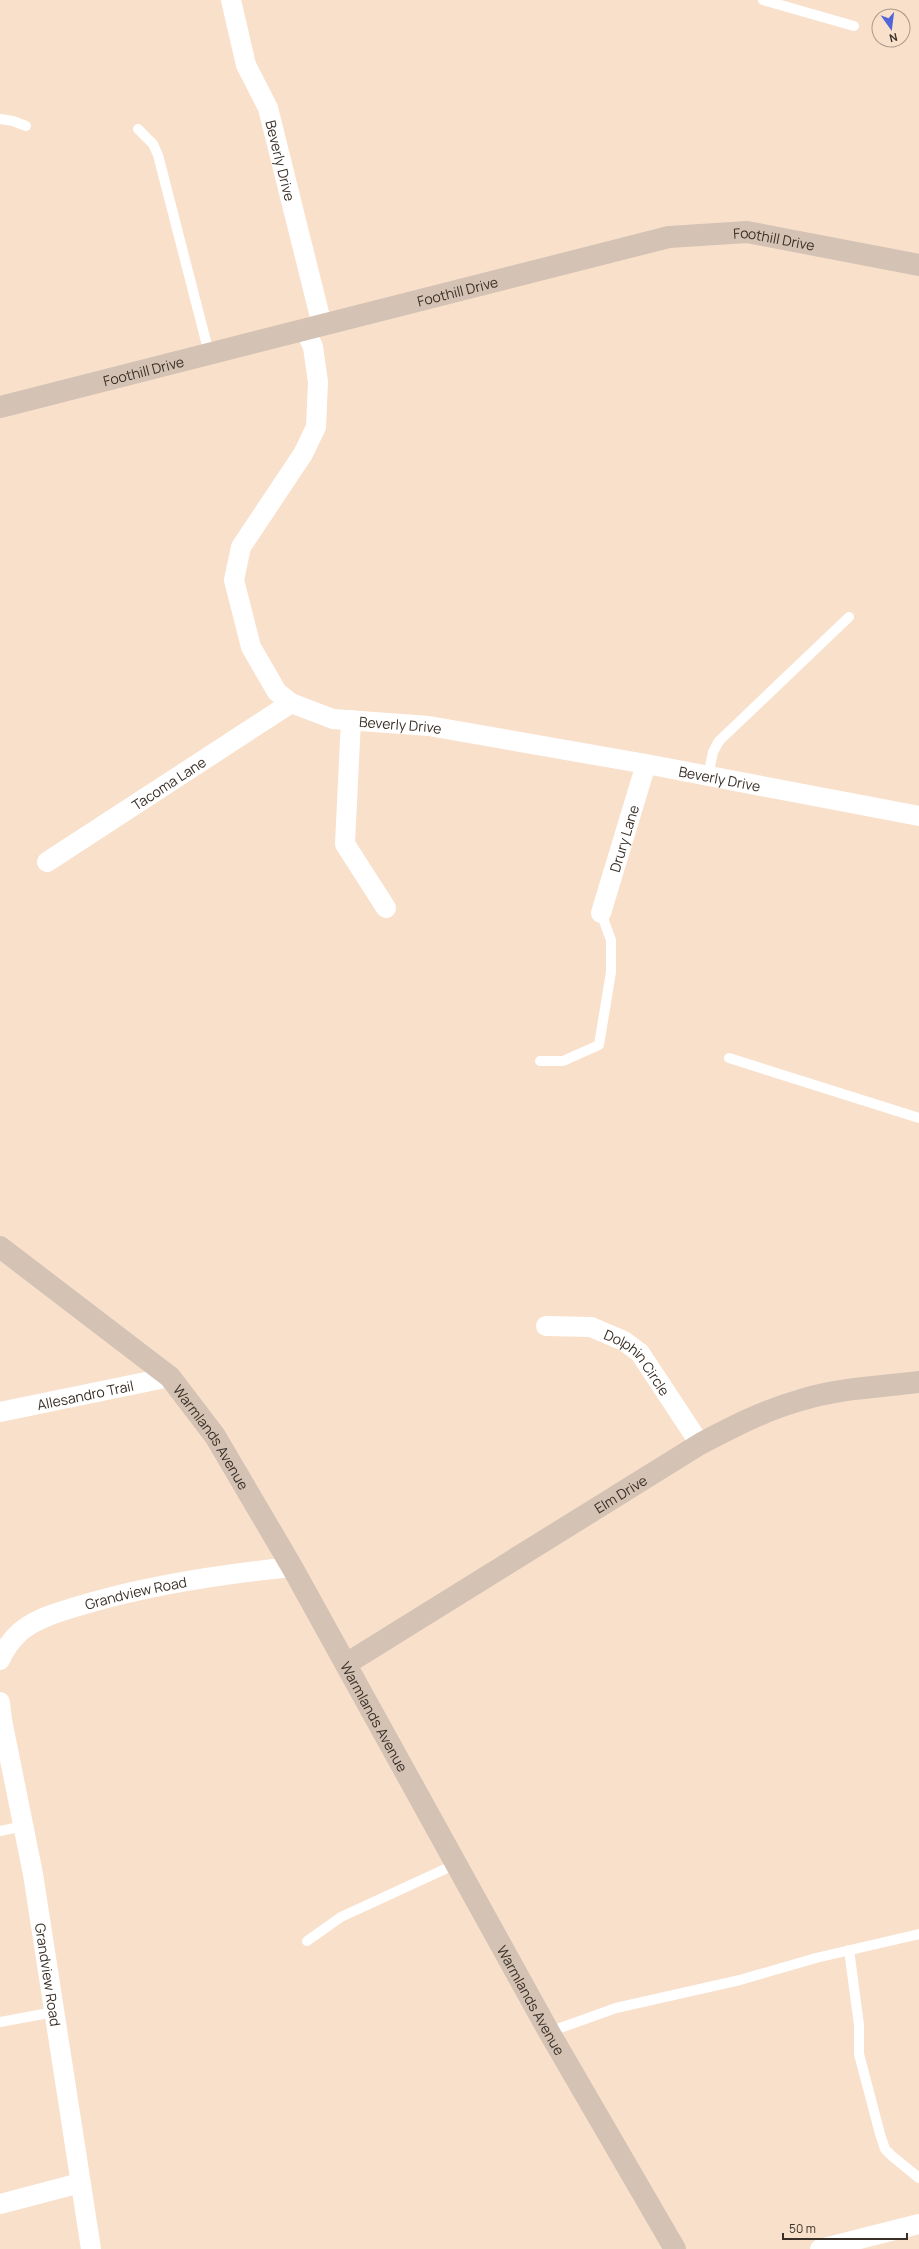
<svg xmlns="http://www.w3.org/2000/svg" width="919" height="2249" viewBox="0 0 919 2249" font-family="Manrope,sans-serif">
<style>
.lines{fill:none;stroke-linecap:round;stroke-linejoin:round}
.lane{stroke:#fff;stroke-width:10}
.street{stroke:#fff;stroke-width:20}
.secondary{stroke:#d4c2b4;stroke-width:22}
.labels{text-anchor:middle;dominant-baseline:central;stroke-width:3.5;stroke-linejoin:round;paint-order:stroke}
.street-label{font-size:14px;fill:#392f27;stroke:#f9e0cb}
</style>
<rect width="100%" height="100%" fill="#f9e0cb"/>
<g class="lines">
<path class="lane" d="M763 0 854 26
M0 119 13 121 26 126
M138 129 153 144 158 155 209 353
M708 776 713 752 719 741 849 617
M729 1058 919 1118
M540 1061H563L599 1045 611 972V940L601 913
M0 1831 23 1826
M307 1941 341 1917 456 1864
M849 1950 859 2025V2054L880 2134 885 2149 892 2156 919 2178
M0 2022 54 2012
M549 2032 616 2008 740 1980 816 1958 919 1934"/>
<g class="street">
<path id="s1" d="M231 0 246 65 268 108 322 325"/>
<path id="s2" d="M305 329 313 347 318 382 316 427 303 454 241 547 234 580 251 647 277 692 291 703 333 719 429 726 646 764 919 816"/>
<path d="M351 720 345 844 386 908"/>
<path id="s3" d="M47 862 291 703"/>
<path id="s4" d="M601 913 646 764"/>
<path id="s5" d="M546 1326 591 1327 624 1341 640 1353 700 1444"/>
<path id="s6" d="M0 1412 170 1377"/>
<path id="s7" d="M0 1660C5 1648 12 1639 21 1631 40 1616 66 1610 89 1603 155 1584 223 1574 292 1567"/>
<path id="s8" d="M0 1702 2 1720 33 1874 91 2249"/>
<path d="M0 2204 80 2183"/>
<path d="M820 2249 919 2224"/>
</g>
<g class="secondary">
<path id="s9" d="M0 407 669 237 747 232 919 265"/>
<path id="s10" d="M0 1247 170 1377 215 1436 292 1567 549 2032 675 2249"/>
<path id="s11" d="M346 1664 700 1444C732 1427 765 1410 801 1400 838 1388 880 1387 919 1382"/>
</g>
</g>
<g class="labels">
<g class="street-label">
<text stroke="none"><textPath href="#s1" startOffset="169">Beverly Drive</textPath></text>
<text stroke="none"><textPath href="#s9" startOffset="796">Foothill Drive</textPath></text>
<text stroke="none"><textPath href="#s9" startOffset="472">Foothill Drive</textPath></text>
<text stroke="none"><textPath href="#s9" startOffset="148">Foothill Drive</textPath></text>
<text stroke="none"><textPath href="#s2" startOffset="527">Beverly Drive</textPath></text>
<text stroke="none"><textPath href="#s2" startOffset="851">Beverly Drive</textPath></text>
<text stroke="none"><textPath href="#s3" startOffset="145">Tacoma Lane</textPath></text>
<text stroke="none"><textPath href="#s4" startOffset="78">Drury Lane</textPath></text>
<text stroke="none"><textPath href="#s5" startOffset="105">Dolphin Circle</textPath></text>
<text stroke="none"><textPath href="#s6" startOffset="87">Allesandro Trail</textPath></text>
<text stroke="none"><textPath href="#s10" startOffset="287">Warmlands Avenue</textPath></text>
<text stroke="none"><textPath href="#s11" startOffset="323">Elm Drive</textPath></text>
<text stroke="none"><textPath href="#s7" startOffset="158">Grandview Road</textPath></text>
<text stroke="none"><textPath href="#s10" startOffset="611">Warmlands Avenue</textPath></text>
<text stroke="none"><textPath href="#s8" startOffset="277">Grandview Road</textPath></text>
<text stroke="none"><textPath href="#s10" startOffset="935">Warmlands Avenue</textPath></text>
</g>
</g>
<g transform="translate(891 28) rotate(166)"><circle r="19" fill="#f9e0cb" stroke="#ac9989"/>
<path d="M0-3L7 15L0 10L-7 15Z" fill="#5164d9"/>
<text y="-6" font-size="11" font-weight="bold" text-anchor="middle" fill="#392f27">N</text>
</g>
<path d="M783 2233v6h124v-6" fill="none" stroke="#392f27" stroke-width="2"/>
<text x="789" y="2233" font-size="12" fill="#392f27" stroke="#f9e0cb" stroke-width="3" paint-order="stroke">50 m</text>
</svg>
